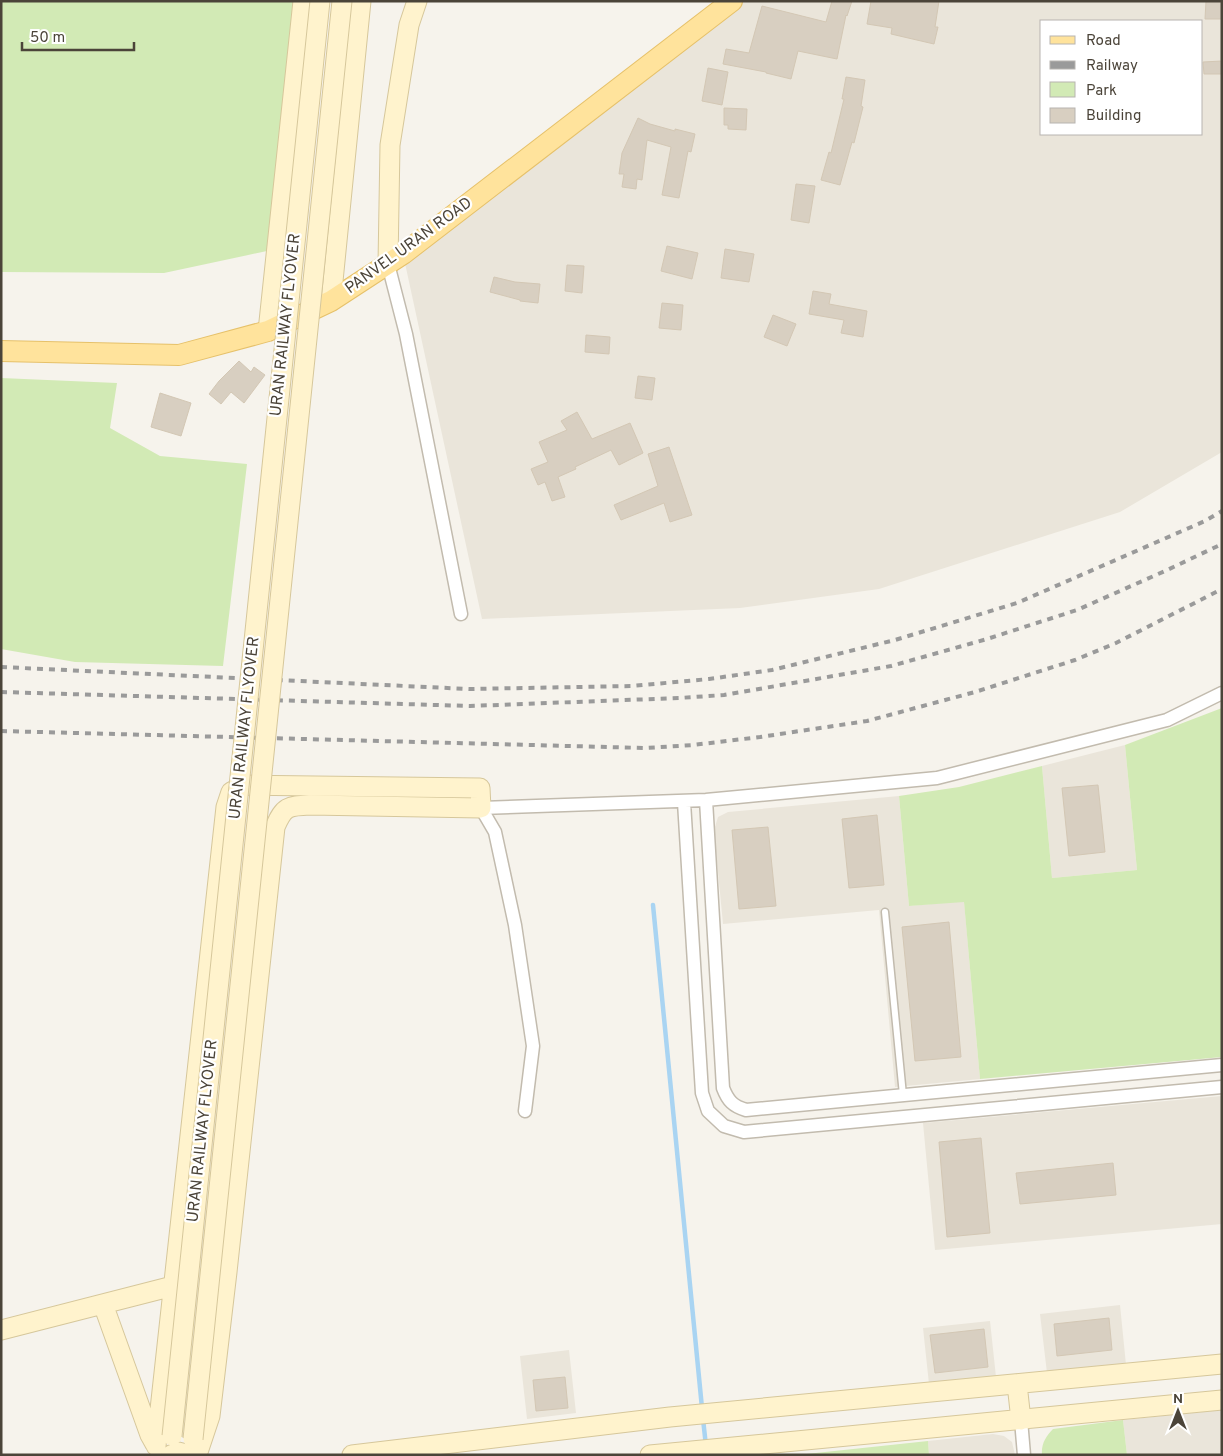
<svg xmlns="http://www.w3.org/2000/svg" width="1223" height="1456" viewBox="0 0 1223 1456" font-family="Overpass,sans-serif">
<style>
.residential{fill:#eae5da;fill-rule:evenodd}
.green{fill:#d2eab5}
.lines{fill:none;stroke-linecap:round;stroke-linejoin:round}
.stream{stroke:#a9d4f2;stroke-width:4.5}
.building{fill:#d8cfc1;stroke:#d3c7b4}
.lane-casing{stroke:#c2bbae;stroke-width:9}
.street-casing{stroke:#c2bbae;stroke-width:15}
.secondary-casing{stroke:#d6c79b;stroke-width:21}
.primary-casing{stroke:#e6c16a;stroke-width:22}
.lane{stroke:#fff;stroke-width:6}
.street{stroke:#fff;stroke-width:12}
.secondary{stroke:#fff3cd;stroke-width:19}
.primary{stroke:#ffe39c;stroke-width:20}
.rail{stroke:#9a9a9a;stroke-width:4;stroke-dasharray:6 6;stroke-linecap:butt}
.secondary-bridge-casing{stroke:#d6c79b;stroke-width:21;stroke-linecap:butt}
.secondary-bridge{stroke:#fff3cd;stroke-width:19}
.labels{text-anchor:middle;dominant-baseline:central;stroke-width:4.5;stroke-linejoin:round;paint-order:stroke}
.street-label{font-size:16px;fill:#4b4439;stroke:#fff}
</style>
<rect width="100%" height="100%" fill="#f6f3ec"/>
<path class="residential" d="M729 1H1222V452L1120 512 879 589 740 608 482 619 403 254ZM1042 21H1202V134H1042Z
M1125 745 1137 870 1052 878 1042 766Z
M899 796 909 906 964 901 980 1079 895 1087 879 910 723 924 714 830 718 817 728 812Z
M1222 1096V1224L935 1250 923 1123Z
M1120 1305 1126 1365 1047 1373 1040 1314Z
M990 1321 996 1377 929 1384 923 1328Z
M569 1350 576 1413 527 1419 520 1356Z
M1222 1410V1455H1127L1123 1420Z
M993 1434 1004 1436 1012 1442 1015 1455H929L928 1441Z"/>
<path class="green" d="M1 1H295L267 251 164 273 1 272Z
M1 378 117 383 110 428 160 456 247 464 223 666 75 662 1 649Z
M1222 708V1057L980 1079 964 902 909 906 899 796 959 787 1042 766 1052 878 1137 870 1125 745Z
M1123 1420 1127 1455H1042C1041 1444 1046 1436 1053 1429Z
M928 1441 929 1455H797Z"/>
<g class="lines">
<path class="stream" d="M653 905 702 1408
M703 1419 706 1446"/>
</g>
<path class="building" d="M832 1H852L847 16 846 15 837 59 798 51 791 79 766 73V72L723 64 726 49 749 53 762 6 826 22Z
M871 1H939L935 27H938L934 44 891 34 892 28 867 24Z
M1206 1H1222V19H1205Z
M1222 61V74H1204L1203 62Z
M708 68 728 72 722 105 702 101Z
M846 77 865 80 861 106 863 107 854 143 852 142 840 185 821 180 829 152 831 153 844 99H842Z
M724 108 747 109 746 130 728 129V125H724Z
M638 118 650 124 675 131V129L695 134 691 152 688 151 679 198 662 195 671 147 647 140 642 180 637 179 636 189 622 187 624 174H619L622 153Z
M796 184 815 186 809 223 791 220Z
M667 246 698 253 692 279 661 271Z
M725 249 754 254 749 282 721 278Z
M567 265 584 266 582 293 565 291Z
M494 277 515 282 540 284 538 303 520 301V300L490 292Z
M813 291 831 294 829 304 867 311 863 337 841 333 844 320 809 314Z
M662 303 683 305 681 330 659 328Z
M773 315 796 324 787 346 764 337Z
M586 335 610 337 609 354 585 352Z
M239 361 251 372 254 367 265 375 244 403 231 392 221 404 209 394 219 381Z
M638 376 655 378 652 400 635 398Z
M160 393 191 403 181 436 151 427Z
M577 412 592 439 630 423 643 453 619 465 611 450 575 467 576 469 558 477 565 497 552 501 545 482 538 485 531 469 548 462 539 442 567 430 561 421Z
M669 447 692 515 670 522 664 503 621 520 614 505 658 486 648 454Z
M1098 785 1105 852 1069 856 1062 788Z
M877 815 884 885 849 888 842 819Z
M768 827 776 906 739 909 732 830Z
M949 922 961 1057 915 1061 902 927Z
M981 1138 990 1233 947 1237 939 1142Z
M1113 1163 1116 1195 1020 1204 1016 1173Z
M1109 1318 1112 1350 1057 1356 1054 1324Z
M984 1329 988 1367 935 1373 930 1335Z
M565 1377 568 1408 536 1411 533 1380Z"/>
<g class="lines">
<g class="lane-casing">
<path id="lane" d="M885 912 903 1095"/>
</g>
<g class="street-casing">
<path id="street" d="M388 264 406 334 461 614
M706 800 723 1088C728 1101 733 1106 746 1110L1222 1065
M684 802 702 1093 708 1111 724 1126 744 1132 1222 1087
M525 1111 533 1046 515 925 495 832 481 808 706 800 937 778 1167 720 1222 693
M1021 1420 1024 1455"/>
</g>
<g class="secondary-casing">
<path id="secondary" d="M388 264 390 145 409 25 417 1
M331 301 361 1
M268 331 303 1
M103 1304 150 1435 155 1444
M1 1330 173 1286
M1017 1384 1021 1420
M156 1446 226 807 231 792 244 785 480 788 481 808 310 805C288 806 284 806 275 827L227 1272 210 1416 197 1455
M171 1455 178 1452 190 1455
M352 1455 670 1417 1222 1364
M650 1455 1222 1400"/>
</g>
<g class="primary-casing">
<path id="primary" d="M1 351 179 355 268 331 331 301 403 254 732 1"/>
</g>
<use href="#lane" class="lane"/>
<use href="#street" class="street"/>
<use href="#secondary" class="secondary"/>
<use href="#primary" class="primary"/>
<path class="rail" d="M1 667 469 689 632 686 709 679 772 670 895 640 1017 603 1205 521 1222 511
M1 692 470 706 679 698 724 695 891 666 987 639 1077 610 1165 571 1222 544
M1 731 645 748 693 745 760 737 867 721 975 692 1075 660 1116 643 1222 589"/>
<g class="secondary-bridge-casing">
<path id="secondary-bridge" d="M172 1436 320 1
M193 1439 342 1"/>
</g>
<use href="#secondary-bridge" class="secondary-bridge"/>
</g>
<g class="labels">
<g class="street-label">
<text transform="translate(409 246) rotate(-36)">PANVEL URAN ROAD</text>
<text transform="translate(286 325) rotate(-84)">URAN RAILWAY FLYOVER</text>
<text transform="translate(245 728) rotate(-84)">URAN RAILWAY FLYOVER</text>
<text transform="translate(203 1131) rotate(-84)">URAN RAILWAY FLYOVER</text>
</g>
</g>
<rect width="1223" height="1456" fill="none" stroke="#4b4439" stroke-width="5"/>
<rect x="1040" y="20" width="162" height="115" fill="#ffffff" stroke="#b7b4b0"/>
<rect x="1050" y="36" width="25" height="8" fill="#ffe39c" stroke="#b7b4b0"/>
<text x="1086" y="45" font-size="15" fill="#4b4439">Road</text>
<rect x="1050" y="61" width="25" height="8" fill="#9a9a9a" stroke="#b7b4b0"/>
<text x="1086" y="70" font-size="15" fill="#4b4439">Railway</text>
<rect x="1050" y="82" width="25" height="15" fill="#d2eab5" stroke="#b7b4b0"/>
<text x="1086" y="95" font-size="15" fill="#4b4439">Park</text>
<rect x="1050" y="108" width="25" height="15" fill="#d8cfc1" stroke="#b7b4b0"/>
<text x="1086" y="120" font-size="15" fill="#4b4439">Building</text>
<g transform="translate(1178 1411)" stroke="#ffffff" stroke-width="4" paint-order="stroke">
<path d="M0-4L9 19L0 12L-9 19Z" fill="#4b4439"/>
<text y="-8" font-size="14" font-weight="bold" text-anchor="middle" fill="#4b4439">N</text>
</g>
<path d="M22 42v8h112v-8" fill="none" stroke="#4b4439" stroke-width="2.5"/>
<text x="30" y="42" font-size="15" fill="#4b4439" stroke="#ffffff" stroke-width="4" paint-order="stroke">50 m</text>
</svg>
